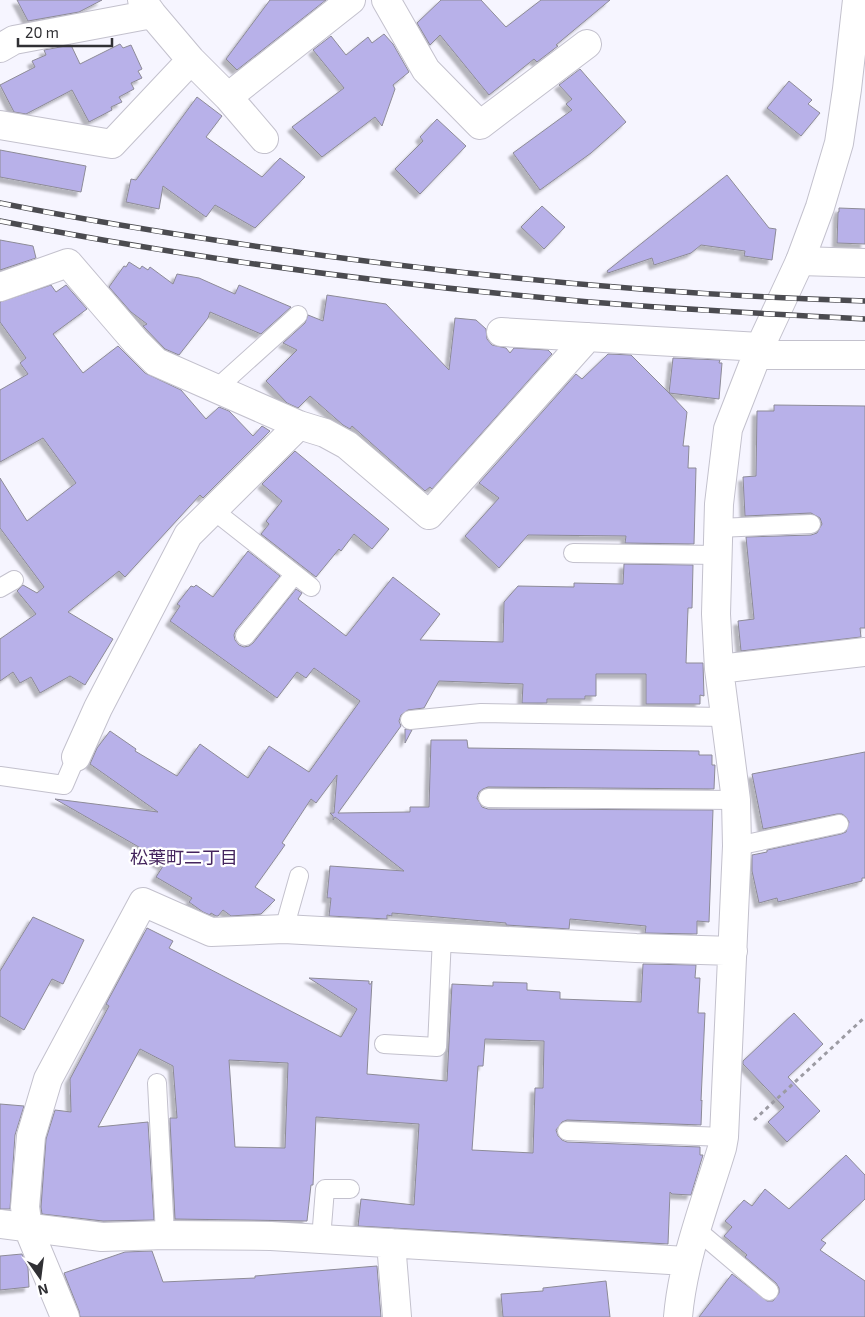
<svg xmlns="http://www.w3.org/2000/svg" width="865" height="1317" viewBox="0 0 865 1317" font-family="'Exo 2','Noto Sans JP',sans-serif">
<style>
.building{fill:#b8b1e9;stroke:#8d8b97;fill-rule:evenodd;filter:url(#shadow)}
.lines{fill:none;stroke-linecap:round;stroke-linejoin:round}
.lane-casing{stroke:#c3c1cd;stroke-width:20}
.street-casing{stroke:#c3c1cd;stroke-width:30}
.secondary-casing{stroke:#c3c1cd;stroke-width:30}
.path{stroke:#9c9ba3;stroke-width:3;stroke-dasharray:4 4;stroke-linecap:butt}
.lane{stroke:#fff;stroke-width:18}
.street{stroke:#fff;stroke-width:28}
.secondary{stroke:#fff;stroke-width:28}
.rail-casing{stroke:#4b4b50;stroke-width:5.5}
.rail{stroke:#fff;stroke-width:4;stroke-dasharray:11;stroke-linecap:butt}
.labels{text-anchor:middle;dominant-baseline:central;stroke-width:4.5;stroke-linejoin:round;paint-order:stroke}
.neighbourhood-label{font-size:18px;fill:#44245d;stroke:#fff}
</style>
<defs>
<filter id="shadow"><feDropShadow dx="-4.5" dy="4.5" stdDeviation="1" flood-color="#0004"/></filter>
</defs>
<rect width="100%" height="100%" fill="#f6f5ff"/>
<path class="building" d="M17 0H102L79 12 28 21Z
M270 0H326L237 70 226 59Z
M441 0H481L506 27 541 0H610L556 45 558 46 537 62 534 59 489 95 440 35 430 45 417 23Z
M384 34 393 44 409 72 393 85 395 89 382 126 375 117 322 157 292 127 344 88 313 50 331 36 346 55 368 37 372 43Z
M120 44 123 48 131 45 142 69 138 71 142 78 131 83 134 89 119 97 122 102 111 107 112 110 89 122 72 90 26 114 14 112 0 85 35 67 32 61 46 55 44 50 71 45 80 64Z
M580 69 626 122 591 153 540 190 513 153 572 110 566 104 572 99 559 85Z
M789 81 812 100 808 104 820 113 801 136 767 108Z
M197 97 222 116 206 137 262 177 280 158 305 177 255 228 215 205 206 217 163 186 159 209 126 202 131 179 136 180Z
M437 119 466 146 420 194 395 169 423 141 420 137Z
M0 150 86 166 81 192 0 177Z
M727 175 769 228 776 229 772 260 744 256 745 251 701 245 691 253 654 265 652 258 608 273 607 271Z
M542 206 565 227 544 249 521 227Z
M839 208 865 209V244L837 243 838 212H839Z
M0 240 33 246 36 258 0 270Z
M129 262 140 269 142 266 148 270 150 267 173 284 177 274 199 278 235 294 239 285 291 307 261 334 210 312 208 318 179 355 165 349 143 326 147 324 131 312 109 287 124 266 126 267Z
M51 285 56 292 66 285 87 309 53 334 83 373 118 346 145 373 181 390 206 419 219 407 229 411 253 436 262 426 270 431 203 498 200 495 125 577 119 571 68 612 113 639 85 685 70 676 40 693 31 677 20 683 13 672 0 681V639L36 614 17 591 23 585 37 593 44 587 0 528V478L27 521 76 483 43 438 0 462V390L28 374 20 363 26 358 0 322V302Z
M327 295 386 304 449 370 455 318 476 320 486 329 487 339 492 345 506 348 510 353 514 348 548 350 552 354 432 489 430 487 425 491 352 426 350 429 343 425 310 396 298 408 287 403 266 381 297 350 283 343 305 323 308 315 323 321Z
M608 354 631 355 669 393 673 358 720 360 719 363H722L719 399 669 393 687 412 683 446H689L688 468H696L694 544 625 543 626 536 528 535 499 568 465 536 499 498 479 483 576 374 582 379Z
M774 405 865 406V628H860L861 637 741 651 738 621 754 619 746 537 811 535 817 533 822 524 820 518 811 513 745 516 743 477 756 476 757 411H774Z
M295 451 389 529 372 549 354 534 341 551 339 549 316 577 261 534 269 524 266 521 282 501 262 484Z
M248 551 280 576 236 630 234 635 235 640 239 645 244 647 249 646 253 643 296 589 302 593 298 599 346 636 393 577 440 614 420 640 503 642 504 602 518 586 574 587V583L623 584 624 564 693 565 692 608H688L686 663H703L704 696 700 695V704H646V674H596V696H585V699H547V703H522L523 684 439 681 424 708 408 710 401 715 399 721 401 726 338 813 410 812V807H429L431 740H467L468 748 699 751V755H712V765H715L714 789 488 787 483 789 479 792 477 798 482 807 488 809 713 810 709 922 697 921V934L645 933 646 926 570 919 569 929 506 925V923L392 913V916L387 915V919L329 916 331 898H327L330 866 404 871 335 817 333 820V816L330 813H334L337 775 316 803 311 799 282 843 285 845 255 887 275 900 261 914 231 916 223 910 218 916H216L211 913 210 915 203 912 189 902 192 898 156 877 163 866 156 862 158 858 55 799 158 812 90 764 97 748 110 731 136 749 135 751 177 776 200 744 248 778 269 746 309 772 360 701 314 668 306 678 297 672 277 698 170 621 180 606 177 604 191 586 194 587 196 585 213 597Z
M405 729 412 730 405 743Z
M865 752V878H862V881L778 902 777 898 759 903 752 871V855L767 852V850L841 834 846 832 849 822 846 817 842 814H837L763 829 752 774Z
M33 917 84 940 63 984 52 979 24 1030 0 1016V971Z
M147 928 173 941 169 948 341 1037 357 1009 309 978 369 981V984H371L372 981 367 1074 447 1081 452 984 493 986V982L527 983V990L560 992V999L641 1002 643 964 696 965 695 978H700L698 1013H705L701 1101 702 1100 701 1125 567 1120 562 1122 556 1130 558 1136 562 1140 567 1142 700 1147V1155H703L691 1195 672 1194 670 1192 668 1244 358 1226 361 1199 414 1205 419 1124 316 1117 313 1185H311L307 1221 175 1219 170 1121V1118H177L173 1066 140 1049 98 1127 148 1122 154 1220 103 1221 42 1214 41 1207 46 1139 55 1110 71 1112 70 1079 109 1006 106 1004ZM485 1039 544 1041 543 1088H535L533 1153 472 1150 478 1066H483ZM229 1060 288 1063 285 1148 235 1147Z
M794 1013 823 1044 788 1077 820 1111 787 1142 768 1122 784 1107 743 1064V1061Z
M0 1104 24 1106 15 1135 10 1209H0Z
M846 1155 865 1175V1199L821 1240 826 1243 820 1250 865 1281V1317H699L732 1274 767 1301H773L779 1293V1288L776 1283 745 1257 747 1255 724 1236 732 1227 725 1221 744 1200 752 1206 765 1189 789 1209Z
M152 1251 163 1282 255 1278V1276L377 1266 381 1317H80L79 1311 64 1273 125 1252Z
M22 1254 28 1268 29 1287 0 1290V1256Z
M606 1281 610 1317H503L501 1294 543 1291V1288Z"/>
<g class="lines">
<g class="lane-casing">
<path id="lane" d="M216 389 298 315
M213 510 311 587
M718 528 811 524
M573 553 717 555
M0 588 14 580
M245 636 294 575
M410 720 481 713 724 717
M0 776 64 785 76 757
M488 798 736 800
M737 846 839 824
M284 929 299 876
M384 1044 437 1047 442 937
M157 1083 165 1235
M567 1131 724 1137
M697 1230 769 1291
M321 1239 325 1189H350"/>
</g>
<g class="street-casing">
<path id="street" d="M142 0 152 14 191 60 228 97 264 139
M386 0 426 70 480 125 587 44
M0 48 14 40 152 14
M228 97 351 0
M0 125 112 144 191 60
M0 287 68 263 136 342 156 362 299 425 325 433 347 445 429 515 588 337
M501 332 760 347
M757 355H865
M719 669 865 652
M76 757 98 708 188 535 299 425
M0 1224 102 1237 165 1235 271 1236 686 1261
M391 1243 397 1317
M65 1317 28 1228 25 1207 31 1136 48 1079 143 902 211 932 284 929 636 948 733 951
M678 1317C683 1259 705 1204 722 1148L724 1137 737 846 736 800 719 669 716 614 719 504 728 429 760 347 800 261 820 207 839 143 847 89 857 0"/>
</g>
<g class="secondary-casing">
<path id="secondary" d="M800 261 865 263"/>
</g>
<path class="path" d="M754 1120 865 1017"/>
<use href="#lane" class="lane"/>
<use href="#street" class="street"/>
<use href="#secondary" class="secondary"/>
<g class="rail-casing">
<path id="rail" d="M0 203C89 221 178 235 268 248 466 276 665 295 865 301
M0 221C188 258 378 283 568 300 667 309 766 314 865 319"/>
</g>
<use href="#rail" class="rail"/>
</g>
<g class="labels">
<g class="neighbourhood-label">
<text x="184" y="857">松葉町二丁目</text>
</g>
</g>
<g transform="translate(40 1277) rotate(166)" stroke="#ffffff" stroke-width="4" paint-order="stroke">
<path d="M0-4L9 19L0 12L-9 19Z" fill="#303034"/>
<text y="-8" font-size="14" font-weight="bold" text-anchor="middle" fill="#303034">N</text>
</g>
<path d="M18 38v8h94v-8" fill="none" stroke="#303034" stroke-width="2.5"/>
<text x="25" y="38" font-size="15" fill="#303034" stroke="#ffffff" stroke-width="4" paint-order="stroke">20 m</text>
</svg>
